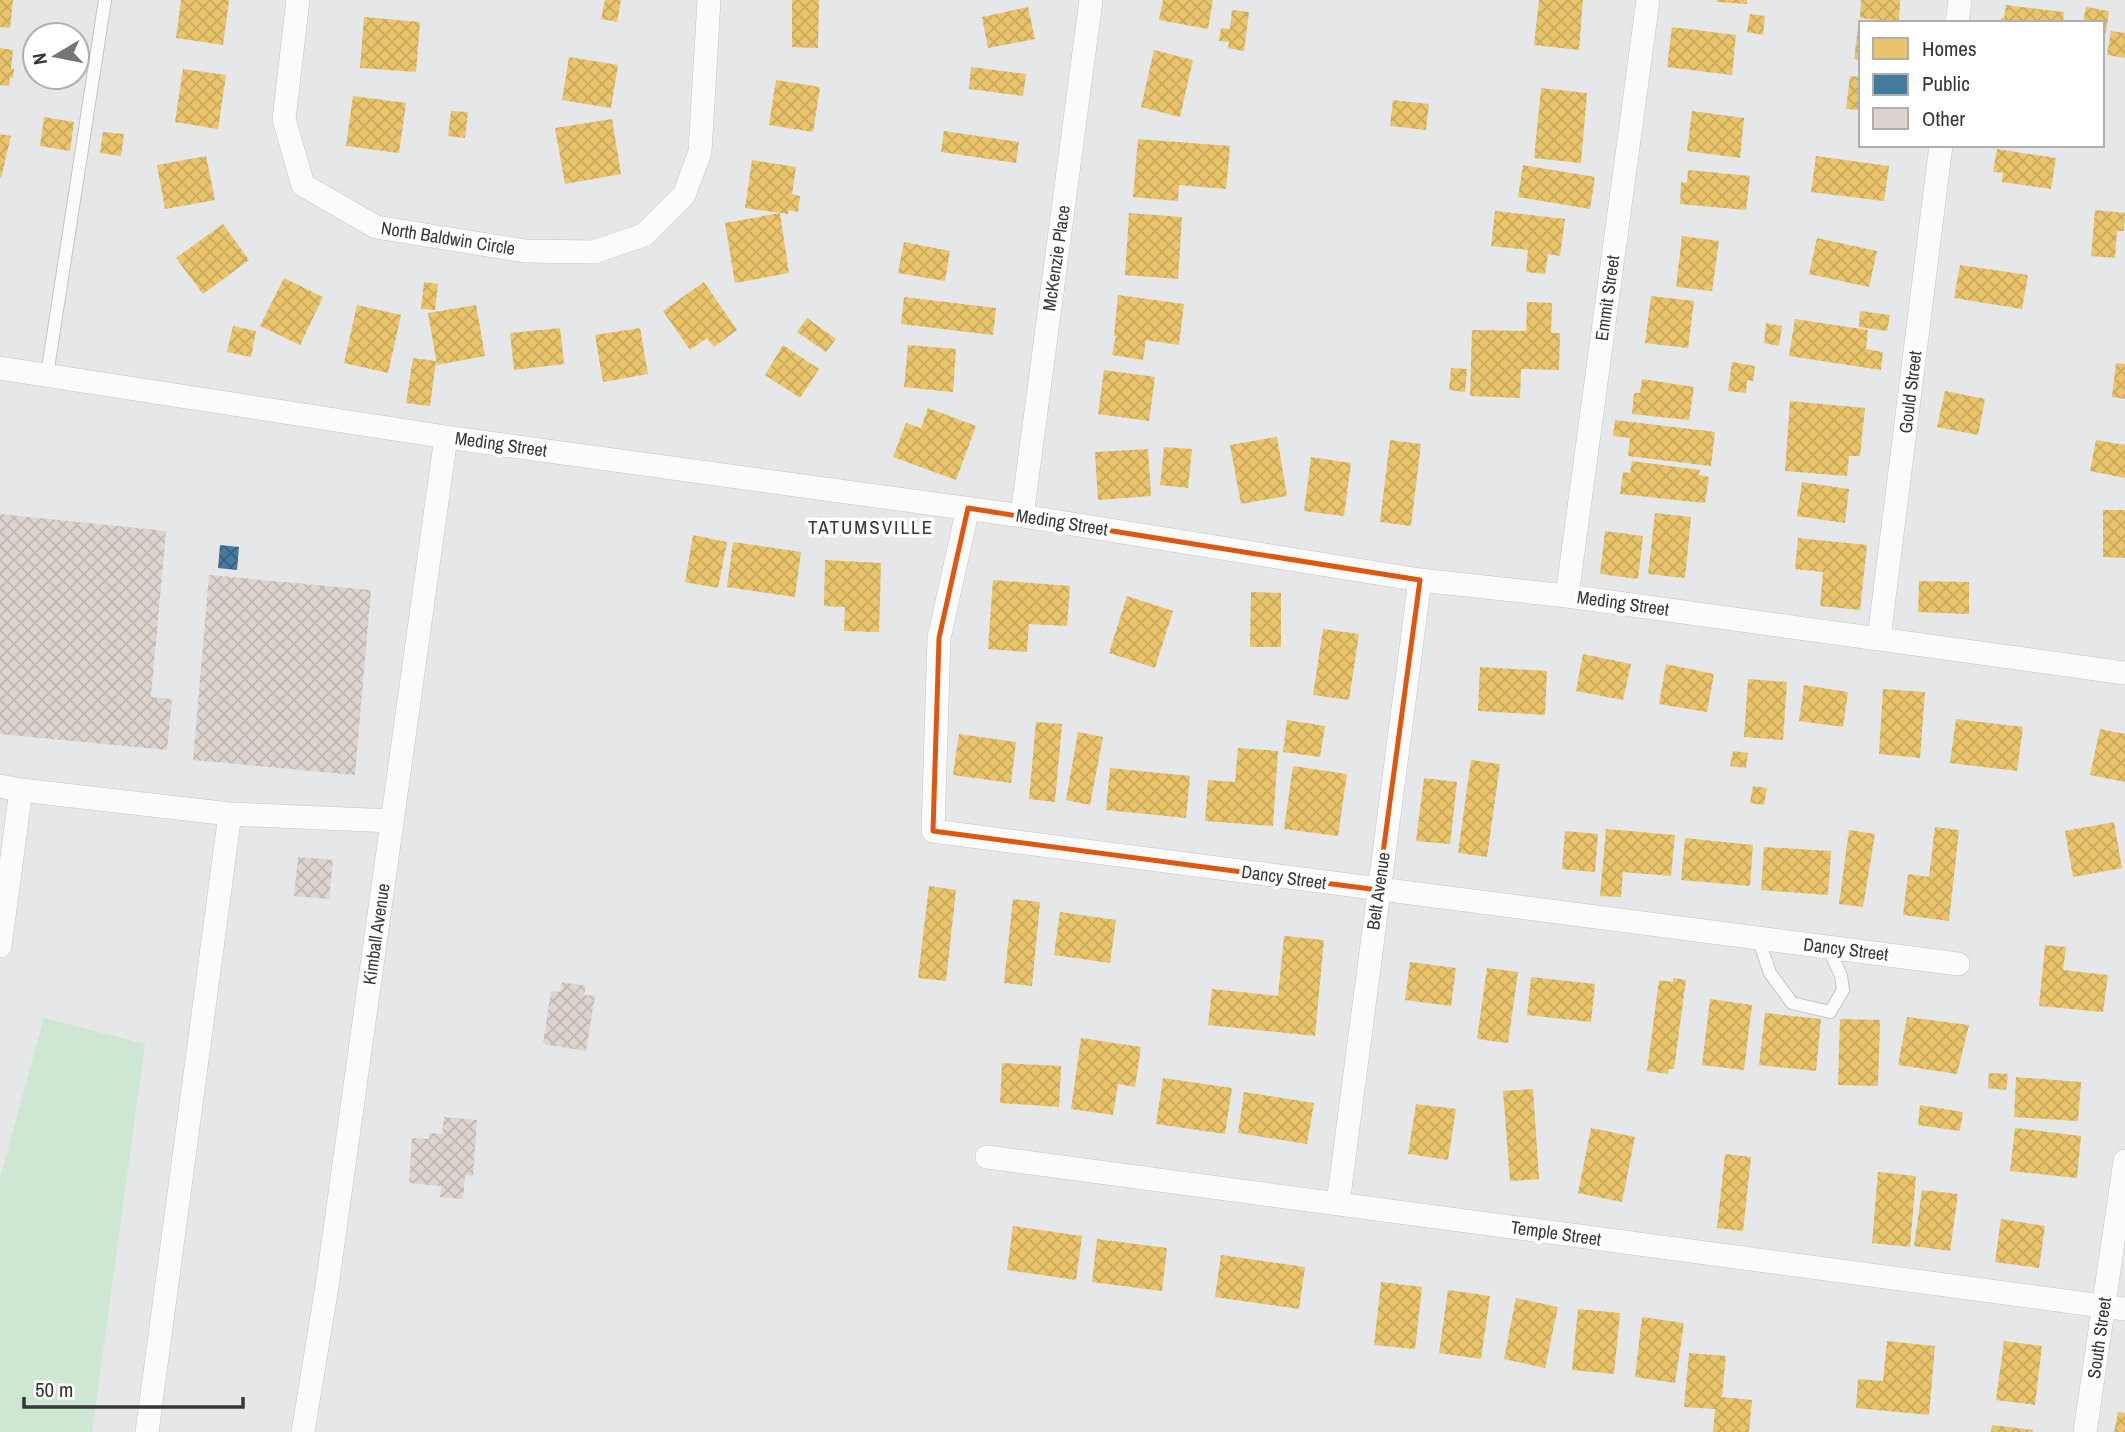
<svg xmlns="http://www.w3.org/2000/svg" width="2125" height="1432" viewBox="0 0 2125 1432" font-family="'Archivo Narrow',sans-serif">
<style>
.grass{fill:#cee7d3}
.homes{fill:url(#homes-cross-hatch)}
.public{fill:url(#public-cross-hatch)}
.building{fill:url(#building-cross-hatch)}
.lines{fill:none;stroke-linecap:round;stroke-linejoin:round}
.lane-casing{stroke:#c3c4c6;stroke-width:14}
.street-casing{stroke:#c3c4c6;stroke-width:24}
.lane{stroke:#fbfbfc;stroke-width:12}
.street{stroke:#fbfbfc;stroke-width:23}
.marked{fill:none;stroke:#df570e;stroke-width:5;stroke-linejoin:round}
.labels{text-anchor:middle;dominant-baseline:central;stroke-width:7;stroke-linejoin:round;paint-order:stroke}
.street-label{font-size:18px;fill:#363739;stroke:#fff}
.neighbourhood-label{font-size:19px;letter-spacing:2px;fill:#363739;stroke:#fff}
</style>
<defs>
<pattern id="homes-cross-hatch" width="8" height="8" patternUnits="userSpaceOnUse" patternTransform="scale(1.75)"><rect width="8" height="8" fill="#e9c46a"/><path d="M0 0l8 8M0 8l8-8" fill="none" stroke="#c8a95d"/></pattern>
<pattern id="public-cross-hatch" width="8" height="8" patternUnits="userSpaceOnUse" patternTransform="scale(1.75)"><rect width="8" height="8" fill="#457b9d"/><path d="M0 0l8 8M0 8l8-8" fill="none" stroke="#38607a"/></pattern>
<pattern id="building-cross-hatch" width="8" height="8" patternUnits="userSpaceOnUse" patternTransform="scale(1.75)"><rect width="8" height="8" fill="#ded4ce"/><path d="M0 0l8 8M0 8l8-8" fill="none" stroke="#bfb7b2"/></pattern>
</defs>
<rect width="100%" height="100%" fill="#e5e7e9"/>
<path class="grass" d="M44 1018 145 1044 92 1432H0V1178Z"/>
<path class="homes" d="M0 0H13L10 28 0 27Z
M181 0H229L223 45 176 38Z
M605 0H621L617 22 601 19Z
M792 0H819L818 48 792 47Z
M1163 0H1213L1208 29 1159 20Z
M1539 0H1583L1579 50 1534 45Z
M1717 0H1747V4L1717 2Z
M1861 0H1900L1899 22 1860 18Z
M2006 5 2064 12 2063 23H2001V18H2004Z
M1028 7 1035 39 988 48 982 17Z
M2086 7 2109 11 2106 33 2102 32V23H2083Z
M1232 10 1249 12 1244 51 1228 48 1229 42 1219 41 1221 28 1230 29Z
M1750 14 1765 16 1763 35 1747 32Z
M364 17 420 22 416 72 360 68Z
M1672 27 1736 35 1732 75 1667 67Z
M1858 28H1861V60L1854 59Z
M2111 31 2125 33V58L2107 55Z
M0 48 13 50 11 69H14L13 78 10 77 9 86 0 85Z
M1154 50 1193 60 1180 117 1141 107Z
M569 57 618 65 611 108 562 100Z
M971 67 1026 74 1023 96 969 89Z
M183 69 226 75 218 129 175 122Z
M1850 76 1861 77V110L1846 109Z
M776 80 820 87 813 132 769 125Z
M1541 88 1587 93 1581 163 1534 158Z
M353 96 406 103 399 153 346 146Z
M1393 100 1429 104 1426 130 1390 126Z
M451 111 468 112 465 138 448 136Z
M1692 111 1744 118 1740 158 1687 151Z
M44 117 74 122 70 151 40 146Z
M612 119 621 174 565 184 555 128Z
M944 131 1019 142 1016 163 941 152Z
M103 132 124 134 121 156 100 153Z
M0 134 11 136 1 178 0 177Z
M1138 139 1230 146 1226 189 1179 185 1178 201 1133 197Z
M1997 149 2056 158 2051 189 2002 182 2003 173 1993 172Z
M206 156 215 200 165 209 157 165Z
M1816 156 1889 166 1884 201 1811 192Z
M752 160 796 167 792 194 800 196 798 212 789 210 788 214 745 208Z
M1523 165 1595 177 1590 209 1518 197Z
M1688 170 1750 176 1746 210 1680 204 1681 182 1687 183Z
M2095 210 2125 213 2124 231H2117L2115 258 2091 256Z
M1495 211 1565 219 1560 256 1548 254 1545 274 1526 272 1528 250 1491 246Z
M780 213 789 273 735 283 725 223Z
M1129 213 1182 217 1178 279 1125 275Z
M223 224 249 260 203 294 176 258Z
M1682 236 1719 241 1712 291 1676 287Z
M1817 238 1877 251 1869 287 1809 274Z
M904 242 950 251 945 281 898 273Z
M1960 265 2028 275 2022 309 1954 298Z
M284 278 323 297 300 345 260 326Z
M424 282 438 284 435 310 421 309Z
M704 282 737 330 714 347 707 338 690 350 663 311Z
M1118 295 1184 304 1179 345 1146 340 1143 360 1112 355 1116 336H1114Z
M1651 296 1694 301 1688 348 1645 343Z
M904 297 996 308 993 335 901 324Z
M1527 302 1552 303 1551 333H1560L1559 370 1521 369 1520 398 1470 396 1472 330 1526 331Z
M357 305 401 315 388 373 344 363Z
M476 305 485 356 437 365 428 313Z
M1860 311 1890 315 1887 331 1859 327Z
M807 318 836 339 826 352 797 332Z
M1795 319 1868 330 1866 349 1883 352 1881 370 1789 356Z
M1766 323 1782 326 1779 346 1764 343Z
M233 326 256 331 251 357 227 352Z
M560 328 564 364 514 370 510 333Z
M640 328 648 374 603 382 595 335Z
M783 345 819 369 800 398 765 375Z
M908 345 956 349 953 392 904 387Z
M413 358 436 361 430 406 406 403Z
M1732 362 1755 366 1753 381 1747 380 1746 393 1728 391Z
M2116 363 2125 364V399L2112 397Z
M1451 368 1467 369 1465 392 1449 390Z
M1104 370 1155 377 1149 421 1098 414Z
M1642 379 1694 387 1689 420 1632 414 1634 393H1640Z
M1945 391 1985 399 1978 435 1937 427Z
M1790 401 1865 408 1860 456H1849L1847 476 1785 471Z
M928 408 976 426 956 480 893 457 906 423 921 428Z
M1615 420 1715 432 1711 466 1628 456 1630 438 1613 436Z
M1277 437 1287 496 1241 504 1230 445Z
M1390 440 1421 444 1411 526 1380 522Z
M2096 440 2125 445V478L2090 471Z
M1164 447 1192 449 1188 488 1160 485Z
M1148 449 1151 496 1098 500 1095 452Z
M1311 457 1351 463 1344 516 1304 511Z
M1632 461 1700 470 1699 475 1709 477 1705 503 1620 494 1623 472 1630 473Z
M1802 482 1849 489 1845 523 1797 516Z
M2103 510H2125V558L2103 557Z
M1655 513 1691 517 1685 578 1648 574Z
M1605 531 1643 536 1638 579 1600 574Z
M693 535 727 542 718 588 685 582Z
M1798 538 1867 545 1860 610 1820 606 1823 572 1795 569Z
M733 542 801 552 795 597 727 587Z
M825 560 881 563 879 632 844 631 845 607 824 606Z
M993 580 1070 586 1067 626 1029 624 1027 652 988 649Z
M1919 581 1969 582V614L1918 612Z
M1251 592 1281 593V647H1250Z
M1127 596 1173 611 1155 668 1109 653Z
M1323 629 1359 634 1349 700 1313 695Z
M1583 654 1631 664 1623 700 1576 691Z
M1666 664 1714 674 1707 712 1659 704Z
M1480 667 1547 671 1545 715 1478 711Z
M1748 679 1787 682 1783 740 1744 737Z
M1804 685 1848 692 1843 727 1799 721Z
M1883 689 1925 692 1920 758 1879 754Z
M1956 719 2023 727 2017 771 1950 763Z
M1287 720 1325 726 1320 757 1283 752Z
M1036 722 1062 724 1055 802 1029 799Z
M2100 729 2125 734V782L2090 775Z
M1078 732 1103 737 1090 805 1066 800Z
M959 734 1016 742 1011 783 953 775Z
M1238 748 1278 751 1273 826 1205 821 1208 780 1235 782Z
M1733 751 1748 753 1746 768 1730 766Z
M1471 760 1500 764 1487 857 1458 853Z
M1293 766 1347 774 1338 836 1284 829Z
M1110 768 1190 776 1186 818 1106 810Z
M1424 778 1457 782 1450 844 1416 841Z
M1753 786 1767 788 1764 805 1750 803Z
M2114 822 2122 868 2073 877 2065 831Z
M1935 827 1959 830 1949 921 1903 915 1908 874 1929 877Z
M1606 829 1675 835 1671 876 1623 872 1621 897 1600 896Z
M1849 830 1875 834 1863 907 1839 904Z
M1565 831 1598 834 1595 872 1562 869Z
M1685 838 1753 845 1750 886 1681 880Z
M1764 847 1831 851 1828 895 1761 890Z
M929 886 956 890 946 981 918 978Z
M1013 899 1040 902 1032 986 1004 983Z
M1060 912 1116 920 1110 963 1054 955Z
M1284 936 1324 940 1315 1036 1208 1025 1212 989 1278 996Z
M2045 945 2066 947 2063 970 2108 975 2103 1012 2039 1006Z
M1410 962 1456 968 1451 1006 1405 1000Z
M1487 968 1518 972 1508 1043 1477 1039Z
M1531 977 1595 984 1591 1022 1527 1015Z
M1673 978 1686 980 1674 1069H1669L1668 1074 1647 1071 1659 980 1673 982Z
M1710 999 1752 1005 1744 1070 1702 1065Z
M1765 1013 1821 1019 1816 1071 1759 1065Z
M1907 1017 1969 1025 1957 1074 1898 1065Z
M1840 1019 1880 1020 1878 1086 1838 1085Z
M1081 1038 1141 1047 1135 1087 1118 1084 1113 1115 1071 1109Z
M1002 1063 1061 1066 1059 1107 1000 1103Z
M1989 1073 2008 1074 2006 1090 1988 1088Z
M2016 1077 2081 1082 2078 1121 2014 1117Z
M1163 1078 1232 1088 1225 1134 1156 1124Z
M1533 1089 1539 1179 1510 1181 1503 1091Z
M1244 1092 1314 1103 1307 1144 1238 1133Z
M1416 1104 1456 1109 1448 1160 1408 1154Z
M1920 1105 1963 1112 1960 1131 1918 1125Z
M1591 1128 1635 1137 1622 1202 1578 1193Z
M2015 1128 2081 1136 2077 1178 2010 1171Z
M1725 1154 1751 1157 1743 1231 1717 1228Z
M1878 1172 1916 1176 1910 1247 1872 1243Z
M1922 1190 1958 1194 1950 1251 1914 1246Z
M2001 1219 2045 1226 2039 1268 1995 1262Z
M1013 1226 1082 1236 1076 1280 1007 1270Z
M1097 1239 1167 1248 1162 1291 1092 1282Z
M1221 1255 1305 1267 1299 1309 1215 1297Z
M1381 1282 1422 1287 1415 1349 1374 1345Z
M1448 1290 1490 1296 1481 1359 1439 1353Z
M1516 1298 1558 1307 1545 1368 1504 1359Z
M1578 1309 1620 1313 1614 1374 1572 1370Z
M1642 1317 1684 1323 1675 1383 1635 1377Z
M1887 1341 1935 1346 1929 1415 1856 1408 1858 1379 1883 1381Z
M2004 1341 2042 1346 2035 1405 1996 1400Z
M1689 1353 1726 1356 1722 1397 1752 1400 1749 1432H1713L1715 1409 1684 1407Z
M2118 1412 2125 1413V1432H2114Z
M1992 1425 2033 1430 2032 1432H1991Z"/>
<path class="public" d="M220 545 239 547 237 570 218 568Z"/>
<path class="building" d="M0 514 166 531 151 697 172 699 167 750 0 734Z
M209 575 371 590 355 775 193 760Z
M298 857 333 860 329 899 294 896Z
M562 982 586 986 584 995 595 996 586 1051 543 1044 551 991 560 992Z
M444 1117 477 1120 473 1176 465 1175 463 1199 440 1197 441 1186 409 1183 412 1138 429 1139 430 1133 442 1134Z"/>
<g class="lines">
<g class="lane-casing">
<path id="lane" d="M47 375 105 0
M1758 938 1770 973 1792 1003 1830 1012 1843 990 1841 976 1828 947"/>
</g>
<g class="street-casing">
<path id="street" d="M298 0 284 119 303 185 376 227 525 251 594 252 644 235 684 195 700 152 709 0
M1957 23 1960 0
M0 368 446 437 1022 516 1420 580 1567 596 2125 673
M968 508 939 638 933 831 1958 964
M1022 516 1091 0
M1567 596 1648 0
M1879 638 1941 145
M0 786 21 790 230 814 392 821
M0 946 21 790
M987 1157 2125 1309
M1338 1203 1420 580
M147 1432 230 814
M303 1432 327 1286 446 437
M2085 1432 2125 1161"/>
</g>
<use href="#lane" class="lane"/>
<use href="#street" class="street"/>
</g>
<path class="marked" d="M968 508 1420 580 1378 890 933 831 939 638Z"/>
<g class="labels">
<g class="street-label">
<text transform="translate(448 238) rotate(9)">North Baldwin Circle</text>
<text transform="translate(1056 258) rotate(-82)">McKenzie Place</text>
<text transform="translate(1607 298) rotate(-82)">Emmit Street</text>
<text transform="translate(1910 392) rotate(-83)">Gould Street</text>
<text transform="translate(501 444) rotate(8)">Meding Street</text>
<text transform="translate(1062 522) rotate(9)">Meding Street</text>
<text transform="translate(1623 603) rotate(8)">Meding Street</text>
<text transform="translate(1284 877) rotate(8)">Dancy Street</text>
<text transform="translate(1378 891) rotate(-82)">Belt Avenue</text>
<text transform="translate(376 934) rotate(-82)">Kimball Avenue</text>
<text transform="translate(1846 949) rotate(7)">Dancy Street</text>
<text transform="translate(1556 1233) rotate(8)">Temple Street</text>
<text transform="translate(2099 1338) rotate(-82)">South Street</text>
</g>
<g class="neighbourhood-label">
<text x="871" y="527">TATUMSVILLE</text>
</g>
</g>
<rect x="1859" y="21" width="245" height="126" fill="#ffffff" stroke="#afafb0" stroke-width="2"/>
<rect x="1873" y="38" width="35" height="21" fill="#e9c46a" stroke="#afafb0" stroke-width="2"/>
<text x="1922" y="56" font-size="21" fill="#363739">Homes</text>
<rect x="1873" y="74" width="35" height="21" fill="#457b9d" stroke="#afafb0" stroke-width="2"/>
<text x="1922" y="91" font-size="21" fill="#363739">Public</text>
<rect x="1873" y="108" width="35" height="21" fill="#ded4ce" stroke="#afafb0" stroke-width="2"/>
<text x="1922" y="126" font-size="21" fill="#363739">Other</text>
<g transform="translate(56 56) rotate(260)"><circle r="33" fill="#ffffff" stroke="#afafb0" stroke-width="2"/>
<path d="M0-5L12 26L0 18L-12 26Z" fill="#737577"/>
<text y="-10" font-size="19" font-weight="bold" text-anchor="middle" fill="#363739">N</text>
</g>
<path d="M24 1397v10h219v-10" fill="none" stroke="#363739" stroke-width="3.5"/>
<text x="35" y="1397" font-size="21" fill="#363739" stroke="#ffffff" stroke-width="5" paint-order="stroke">50 m</text>
</svg>
